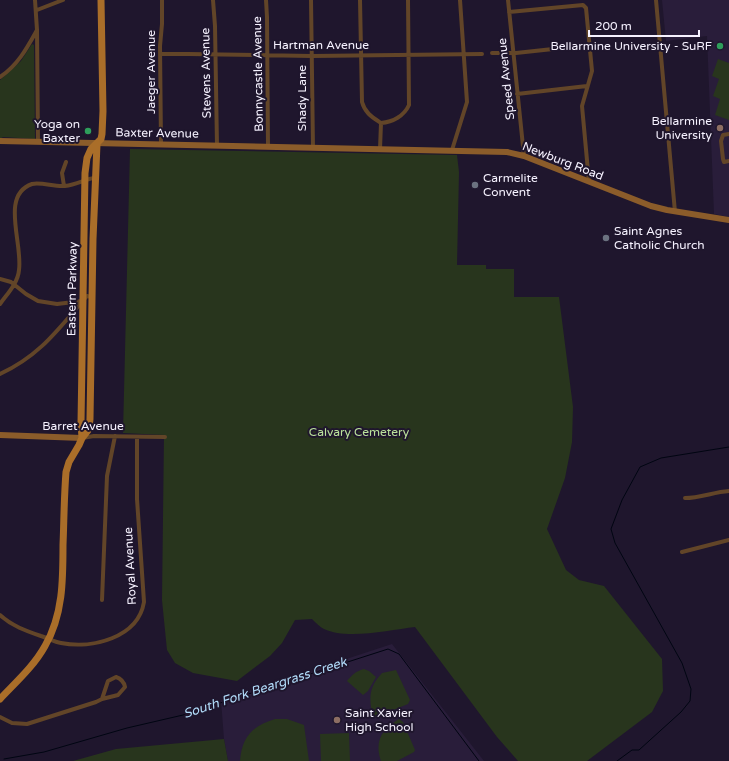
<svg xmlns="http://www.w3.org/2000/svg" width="729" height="761" viewBox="0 0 729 761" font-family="'Varela Round',sans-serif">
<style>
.built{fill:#291d3a}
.green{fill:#28351d}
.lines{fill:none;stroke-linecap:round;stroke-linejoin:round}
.stream{stroke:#000512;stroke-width:1}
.street{stroke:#624528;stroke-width:4}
.secondary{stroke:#8b5c2a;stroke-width:6}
.primary{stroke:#aa6e29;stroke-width:7}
.leisure-dot{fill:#2e9e5b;stroke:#1f162d;stroke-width:1.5}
.education-dot{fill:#8d6e63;stroke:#1f162d;stroke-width:1.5}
.worship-dot{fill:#6b7280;stroke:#1f162d;stroke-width:1.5}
.labels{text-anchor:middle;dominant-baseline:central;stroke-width:4;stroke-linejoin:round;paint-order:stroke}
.street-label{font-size:12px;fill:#f6f2ff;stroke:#1f162d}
.poi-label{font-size:12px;fill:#f6f2ff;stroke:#1f162d;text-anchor:end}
.park-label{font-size:12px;fill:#bae19b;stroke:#1f162d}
.water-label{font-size:13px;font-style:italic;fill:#b2ddfb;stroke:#1f162d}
</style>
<rect width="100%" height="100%" fill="#1f162d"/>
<path class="built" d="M662 0H729V217L714 214 707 36 666 41Z
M392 644 484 761H228L224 739 221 700Z"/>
<path class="green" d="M32 44 34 45 35 139 3 137 0 139V80L21 61Z
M718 59 729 63V120L715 115 720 99 713 96 719 79 712 76Z
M130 149 457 155 459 172 457 265H486V269H514V297H559L573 407 572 442 565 478 547 529 566 570 579 580 604 586 662 659 663 691 652 712 587 761H518L497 737 415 627C390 630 347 640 324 629 320 627 316 623 312 619L295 620 282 643 270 656 237 681 193 673 175 663 167 650 162 600 164 435 123 433Z
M364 669 369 671 376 677 368 691 363 695 347 681C352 675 356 671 364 669Z
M396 670 410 700 408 704 373 718C369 699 368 688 382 673Z
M275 719H287L304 725 309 761H240C242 737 252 726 275 719Z
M399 719 403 722 415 750 414 752 397 761H381C374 741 382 729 399 719Z
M349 733 350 761H321L320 734Z
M224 739 228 761H73L116 749Z"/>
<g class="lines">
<path class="stream" d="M4 759 44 752 127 728 183 715 388 649 399 654 479 761
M617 761 632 750H639L681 712 690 701 691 689 682 663 615 543 611 529 622 500 640 467 661 458 729 447"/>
<path class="street" d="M35 0 37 30 38 142
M213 0 215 26 217 146
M266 0 267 17 268 147
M311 0 313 148
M360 0 362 102C365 113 372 117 381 123
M508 0 524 156
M656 0 675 212
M37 10 63 0
M509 12 583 5 586 8 592 71 582 106 589 182
M492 53H516L590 45
M161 54H188L312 56 482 54
M0 77C18 65 27 48 37 30
M517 94 587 86
M381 123C393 122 404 116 409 105L408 0
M729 134 723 135 721 141 723 159 724 162 729 161
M161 145 160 46 162 24V0
M380 149 381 123
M452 150 467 102 460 0
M64 186 62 173 66 162
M0 279 11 282 26 294 38 301 57 304 82 301
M0 304C7 294 18 283 19 270 23 243 0 195 32 184 42 182 54 187 65 186 76 185 86 179 94 178
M0 374C41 355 59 328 87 296L92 297
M82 438 94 436 165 437
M685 498C700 498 714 492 729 491
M682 552 729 540
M102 600 107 476 115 436
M0 615C12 626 26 631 41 636 48 638 54 642 61 643 92 649 138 638 144 602L137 499V437
M0 717 12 723 27 724 96 702 102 699 118 695 125 687C124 682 122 679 116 677L108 681 102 699"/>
<path class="secondary" d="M0 141 507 152 524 156 651 206 667 210 729 220
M0 435 82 438"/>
<path class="primary" d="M82 438 81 423 85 173 87 158 91 149 101 139 102 134 103 111 101 0
M0 699C16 682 34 666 45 646 63 615 63 580 63 545 64 521 64 497 66 472L69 462 79 445 82 438 89 429 90 419 93 239 97 144"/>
</g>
<g class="leisure-dot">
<circle cx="720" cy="46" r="4"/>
<circle cx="88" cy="131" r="4"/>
</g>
<g class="education-dot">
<circle cx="720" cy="128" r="4"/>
<circle cx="337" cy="720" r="4"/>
</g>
<g class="worship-dot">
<circle cx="475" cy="185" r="4"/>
<circle cx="606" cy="238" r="4"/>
</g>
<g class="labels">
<g class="street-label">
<text x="321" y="45">Hartman Avenue</text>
<text transform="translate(151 72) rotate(-90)">Jaeger Avenue</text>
<text transform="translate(206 73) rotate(-91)">Stevens Avenue</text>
<text transform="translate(258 74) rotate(-91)">Bonnycastle Avenue</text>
<text transform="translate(506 79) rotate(-96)">Speed Avenue</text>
<text transform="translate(302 98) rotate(-90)">Shady Lane</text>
<text transform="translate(157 133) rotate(1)">Baxter Avenue</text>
<text transform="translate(563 161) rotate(21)">Newburg Road</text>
<text transform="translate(72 289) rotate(-89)">Eastern Parkway</text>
<text x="83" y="426">Barret Avenue</text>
<text transform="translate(130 566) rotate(-93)">Royal Avenue</text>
</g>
<g class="poi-label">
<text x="712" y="46">Bellarmine University - SuRF</text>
<text x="712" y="121">Bellarmine<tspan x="712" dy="14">University</tspan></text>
<text x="80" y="124">Yoga on<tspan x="80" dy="14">Baxter</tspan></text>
<text x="483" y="178" text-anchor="start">Carmelite<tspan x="483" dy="14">Convent</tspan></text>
<text x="614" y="231" text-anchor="start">Saint Agnes<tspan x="614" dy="14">Catholic Church</tspan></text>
<text x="345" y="713" text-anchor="start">Saint Xavier<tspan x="345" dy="14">High School</tspan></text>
</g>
<g class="park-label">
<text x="359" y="432">Calvary Cemetery</text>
</g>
<g class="water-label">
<text transform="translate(265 688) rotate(-18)">South Fork Beargrass Creek</text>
</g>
</g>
<path d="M589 30v6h110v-6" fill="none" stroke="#f6f2ff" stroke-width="2"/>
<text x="595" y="30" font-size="12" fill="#f6f2ff" stroke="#1f162d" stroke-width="3" paint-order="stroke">200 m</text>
</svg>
